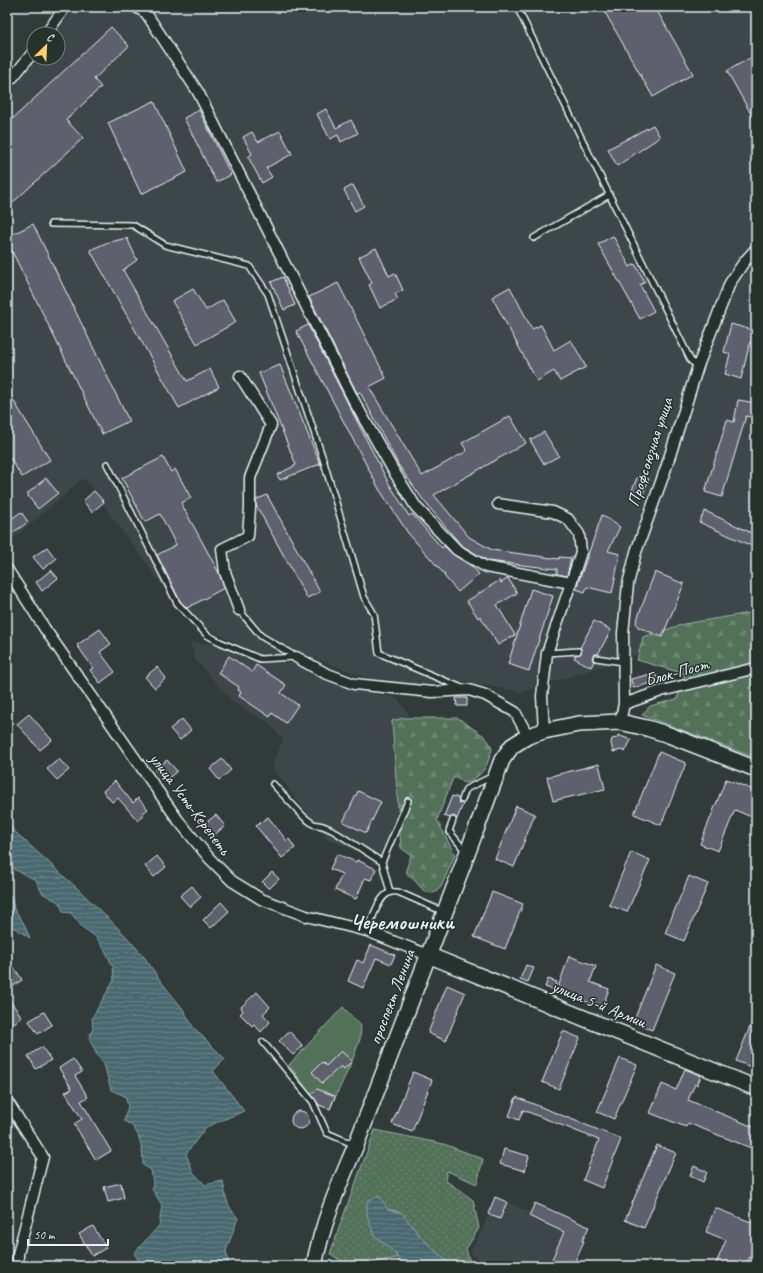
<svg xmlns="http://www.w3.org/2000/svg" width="763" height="1273" viewBox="0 0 763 1273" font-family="Caveat,sans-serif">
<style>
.built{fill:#3e4749}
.grass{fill:url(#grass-dots);stroke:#9db1a8}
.forest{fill:url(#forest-firs);stroke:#9db1a8}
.garden{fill:#527159;stroke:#9db1a8}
.water{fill:url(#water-rules);stroke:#899fa6}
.building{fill:#5e606d;stroke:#e8f1f8}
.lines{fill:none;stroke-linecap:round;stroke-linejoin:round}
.service-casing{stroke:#e8f1f8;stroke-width:8}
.minor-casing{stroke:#e8f1f8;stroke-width:13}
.secondary-casing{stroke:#e8f1f8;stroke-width:18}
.service{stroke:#26332d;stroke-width:5}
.minor{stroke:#26332d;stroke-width:10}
.secondary{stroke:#26332d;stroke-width:15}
.labels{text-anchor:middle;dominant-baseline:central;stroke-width:3;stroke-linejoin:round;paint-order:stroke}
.street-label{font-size:17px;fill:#e8f1f8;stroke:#26332d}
.district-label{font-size:21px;font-weight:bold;fill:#e8f1f8;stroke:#26332d}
</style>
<defs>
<pattern id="grass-dots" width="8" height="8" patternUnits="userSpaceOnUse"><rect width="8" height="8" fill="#527159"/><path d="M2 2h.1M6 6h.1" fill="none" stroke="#6b8672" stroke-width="1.8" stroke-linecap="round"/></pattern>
<pattern id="forest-firs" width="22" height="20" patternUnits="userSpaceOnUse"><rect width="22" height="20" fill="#527159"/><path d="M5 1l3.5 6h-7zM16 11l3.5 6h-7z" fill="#6b8672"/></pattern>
<pattern id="water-rules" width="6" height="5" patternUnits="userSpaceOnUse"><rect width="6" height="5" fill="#496970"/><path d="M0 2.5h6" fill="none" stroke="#637f85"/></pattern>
</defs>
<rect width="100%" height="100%" fill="#313c3a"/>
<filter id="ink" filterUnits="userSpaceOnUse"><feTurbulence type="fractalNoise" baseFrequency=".025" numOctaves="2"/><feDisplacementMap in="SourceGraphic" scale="8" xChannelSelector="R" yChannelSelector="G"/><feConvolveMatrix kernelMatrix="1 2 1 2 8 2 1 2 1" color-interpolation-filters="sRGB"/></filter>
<g filter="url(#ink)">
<path class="built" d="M78 7H756V630L668 645 521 692 467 682 387 685 306 655 263 656 186 618 84 478 7 544V74L34 48V58H58V34H49Z
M190 642 218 645 259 663H295L322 677 352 690 397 698 429 743 426 771 388 861 327 839 272 767 283 739 265 720 248 712 233 702 195 659Z
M495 1197 531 1213 535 1203 589 1227 583 1240 584 1241 573 1266H480L481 1264 470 1252 485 1224Z"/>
<path class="grass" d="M375 1130 444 1144 483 1159 477 1184 447 1171 445 1180 473 1200 479 1228 466 1249 471 1266H451L420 1236 402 1213 388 1209 374 1235 395 1253 397 1258 376 1262 350 1266 330 1254 339 1228Z"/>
<path class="forest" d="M756 612V758L642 715 650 706 677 699 685 674 637 660 643 637 684 624Z
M403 718H458L484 736 489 742 492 749C490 755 488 763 485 768 481 774 471 783 464 783L458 778H453L437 820 455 855 441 887 436 892 431 893 425 892 415 881 408 875 406 870 411 855 401 848 392 721Z"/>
<path class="garden" d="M343 1007 361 1026 360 1039 352 1061 330 1109 319 1105 289 1065Z"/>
<path class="water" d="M7 819 14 831 78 889 125 935 145 958 162 983 183 1009 193 1027 225 1059 213 1071 244 1111 206 1127 186 1154 193 1172 205 1185 223 1181C226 1197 226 1206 238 1218L226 1251 229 1266H142L134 1253 159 1226 162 1205 152 1189 153 1183 151 1170 143 1165C143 1153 141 1135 132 1126 130 1124 126 1122 124 1121L128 1106 125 1096 111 1090 104 1064 97 1055 89 1038 93 1028 92 1018 114 980 113 967 106 952 96 937 82 927 71 913 63 912 60 903 42 893 36 880 7 866Z
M7 893 12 898 14 909 23 922 30 938 8 924 7 922Z
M379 1196 388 1209 402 1213 420 1236 451 1266H402L395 1253 374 1235 367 1215V1201Z"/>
<path class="building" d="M602 7H655L693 74 653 97Z
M111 27 129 46 94 79 101 87 66 120 83 138 7 208V124Z
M750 58 756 69V123L727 71Z
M154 101 187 172 141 194 108 123Z
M326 109 336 128 351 120 358 133 341 142 338 135 330 139 317 114Z
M199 110 231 175 216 182 184 118Z
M653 125 660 137 617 166 608 149Z
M280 131 292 154 266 168 272 177 262 183 248 157 252 154 243 137 252 132 258 142Z
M353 185 364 206 355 211 344 190Z
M33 224 129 421 102 434 7 241V237Z
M613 236 630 267 635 264 645 282 640 285 654 311 640 319 598 244Z
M127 238 137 260 123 270 187 381 210 369 219 387 179 408 90 250 106 243Z
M376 248 389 276 395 273 403 290 395 294 398 299 380 308 369 285 372 283 359 257Z
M283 277 295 305 284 310 271 282Z
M338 283 386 378 369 387 422 476 467 451 462 443 510 416 526 443 434 495 469 537 492 550 559 559V557L571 558 567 576 557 574V569L488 561 461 545 424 501 399 466 360 392 357 393 309 297Z
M510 287 532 329 541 325 554 350 571 340 586 367 560 381 554 371 537 381 492 297Z
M193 289 206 310 223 300 236 322 197 344 172 301Z
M731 324 756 331V344L750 342 741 379 725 374 730 354 724 352Z
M308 325 388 482 409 516 412 514 442 548 444 546 454 555 473 567 479 574 458 592 444 576 445 575 408 533 379 489 296 331Z
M280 365 320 464 280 480 277 475 296 465 259 373Z
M7 390 50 460 22 477 7 453Z
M738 400 756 403V418L746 416 722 497 705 492 727 420 734 422Z
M544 432 559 456 544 464 530 440Z
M163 457 171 472 175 469 191 498 181 503 219 573 224 588 187 608 180 601 157 555 176 545 160 514 145 522 122 478Z
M638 475 649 479 643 494 632 490Z
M46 478 58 493 38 509 28 496V493Z
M94 491 104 502 92 512 83 501Z
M267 495 320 592 307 598 256 505V500Z
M705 511 756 535V548L699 522Z
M21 512 28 522 7 537V522Z
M602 515 620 527 608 551 620 554 612 593 587 587 585 592 576 589Z
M47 547 56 559 43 569 33 557Z
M51 570 58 578 42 591 36 582Z
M655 572 684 584 662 637 638 627 636 622Z
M508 578 517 593 497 605 515 635 498 645 480 616 478 618 467 601 500 580 501 583Z
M531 589 553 596 529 671 508 664Z
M594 621 611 630 598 654H595L593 656 592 659 594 661 591 667 574 658 576 655 581 653 582 650 580 648Z
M100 629 111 644 100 652 115 672 100 683 90 670 93 668 77 645Z
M229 656 252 672 256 665 286 685 281 693 298 705 286 723 272 713 270 717 239 696 241 692 238 690 239 687 218 673Z
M157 667 166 678 155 688 145 677Z
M655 673 658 681 633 688 631 679Z
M456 698H467V706H457Z
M29 714 52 740 40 750 17 724Z
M182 719 191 730 180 740 170 729Z
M618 735 631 740 625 752 621 750 613 752 611 743 612 739 617 738Z
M659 752 686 763 661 825 634 814Z
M59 759 69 770 57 780 47 769Z
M222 759 231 770 219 780 210 769Z
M167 760 177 771 165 781 155 770Z
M599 764 605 789 553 801 547 777Z
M726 779 756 791V819L735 810 718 851 700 844Z
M115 781 133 803 138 798 148 809 142 814 144 816 138 821 118 798 112 802 103 791Z
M358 791 381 802 366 833 343 822Z
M452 796 458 798 459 803 463 804 457 819 454 816 450 818 444 816Z
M516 806 535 814 514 867 495 859Z
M216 815 225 826 213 836 204 824Z
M268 817 287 841 289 839 295 848 282 858 256 826Z
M631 852 650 860 627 912 609 905Z
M337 854 356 862 357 860 376 869 371 880 365 878 356 899 335 890 342 874 330 869Z
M157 856 166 867 154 877 145 866Z
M272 872 279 879 269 889 262 882Z
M689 876 708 884 684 941 665 933Z
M192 886 201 897 190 907 180 896Z
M492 892 523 904 505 949 474 937Z
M221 902 229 911 211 928 203 920Z
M371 945 395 955 391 964 376 958 363 988 348 981 357 960 363 963Z
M569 956 596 966 590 982 609 989 602 1008 557 990Z
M526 965 534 968 528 982 520 979Z
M656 965 675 973 652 1030 633 1023Z
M14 967 22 980 7 990V971Z
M548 979 557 982 554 990 545 987Z
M447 985 465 993 446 1041 428 1033Z
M257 992 270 1007 263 1014 270 1022 261 1032 254 1024 252 1026 240 1014 243 1011 241 1007Z
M7 997 22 1017 7 1028Z
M44 1012 52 1025 38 1034 29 1021Z
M756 1012V1069L736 1061Z
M289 1031 303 1046 293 1055 279 1041Z
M563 1031 580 1038 559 1089 542 1082Z
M42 1047 51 1060 36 1069 28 1056Z
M341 1051 352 1061 344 1069 341 1066 322 1083 312 1072 322 1062 326 1066Z
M620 1058 637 1065 614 1119 597 1112Z
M73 1059 82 1072 75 1076 88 1097 81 1101 111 1151 96 1160 74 1124 82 1119 65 1092 72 1089 59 1068Z
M685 1069 701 1076 697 1085 695 1084 688 1100 756 1128V1150L688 1123 686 1127 650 1113 662 1084 676 1090Z
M413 1072 432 1080 412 1132 392 1124Z
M317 1089 335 1096 330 1109 319 1105 311 1094Z
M516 1097 621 1139 602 1188 583 1180 599 1140 523 1110 519 1120 509 1116Z
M291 1120a9 9 0 1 1 18 0a9 9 0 1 1-18 0Z
M657 1145 676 1153 644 1228 625 1220Z
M504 1149 529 1156 525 1171 500 1164Z
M694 1166 707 1172 703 1182 690 1176Z
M121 1183 124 1198 108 1202 104 1187Z
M495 1197 507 1202 500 1219 488 1214Z
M535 1203 589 1227 582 1241H584L573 1266H549L564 1232 529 1216Z
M715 1208 756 1224V1252L752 1251 746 1266H715L726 1240 706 1232Z
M93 1226 106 1248 92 1256 79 1234Z"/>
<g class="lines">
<g class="service-casing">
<path id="service" d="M517 7 691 361 698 366
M51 224 133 225 165 245 249 266 268 294 323 459 364 597 374 614 379 653 462 688
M534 238 609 195
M107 464 177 603 207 635 220 642 260 659 296 657
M239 610 261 636 296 657
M547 653 578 651
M596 658 623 662
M273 784 304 817 313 824 323 826 332 830 382 862
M462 800 466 789 493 776
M453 820 449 831 466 852
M390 892 382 862 408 801
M367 931C372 921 378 897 389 893 392 891 395 892 398 892L444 912
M263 1042 313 1102 327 1133 355 1145"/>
</g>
<g class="minor-casing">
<path id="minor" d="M136 7 146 13 198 92 355 403 393 470 416 507 457 550 486 567 571 583 547 653 542 696 544 731
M46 34 65 7
M7 81 13 77 34 51
M498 504 553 512 568 519 579 534 581 552 571 583
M7 569 45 629 178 820 210 859 232 881 261 899 306 916 367 931 428 955
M239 610 225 572 222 549 248 536 250 508V478L271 425 240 376
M296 657 325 673 354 684 432 692 469 690 485 695 515 712 528 736
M624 704 623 633 628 584 636 552 666 468 698 366 730 283 744 262 756 249
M620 722 624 704 661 691 756 668
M7 1101 43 1157 18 1254V1266"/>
</g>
<g class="secondary-casing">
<path id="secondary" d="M428 955 756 1088
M314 1266C322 1224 339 1184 356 1145L467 854 502 760 512 746 528 736 544 731 579 724 620 722 647 728 669 735 756 769"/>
</g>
<use href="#service" class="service"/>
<use href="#minor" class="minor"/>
<use href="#secondary" class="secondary"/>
</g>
</g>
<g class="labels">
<g class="street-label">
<text transform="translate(650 452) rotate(-72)">Профсоюзная улица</text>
<text transform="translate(677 672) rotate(-15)">Блок-Пост</text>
<text transform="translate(190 804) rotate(53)">улица Усть-Керепеть</text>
<text transform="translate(392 997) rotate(-69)">проспект Ленина</text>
<text transform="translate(599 1004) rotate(22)">улица 5-й Армии</text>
</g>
<g class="district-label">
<text x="402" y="922">Черемошники</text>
</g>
</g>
<rect width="763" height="1273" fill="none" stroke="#26332d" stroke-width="24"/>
<rect x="12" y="12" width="739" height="1249" fill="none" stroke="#e8f1f8" stroke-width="1.5" filter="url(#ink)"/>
<g transform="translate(46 46) rotate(24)"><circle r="19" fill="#26332d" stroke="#747f7e"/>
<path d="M0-3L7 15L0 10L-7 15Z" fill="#ffd166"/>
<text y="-6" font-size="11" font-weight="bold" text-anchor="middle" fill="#e8f1f8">С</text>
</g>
<path d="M28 1239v6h80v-6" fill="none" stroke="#e8f1f8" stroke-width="2"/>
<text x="34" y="1239" font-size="12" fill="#e8f1f8" stroke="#26332d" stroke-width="3" paint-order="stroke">50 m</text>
</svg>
